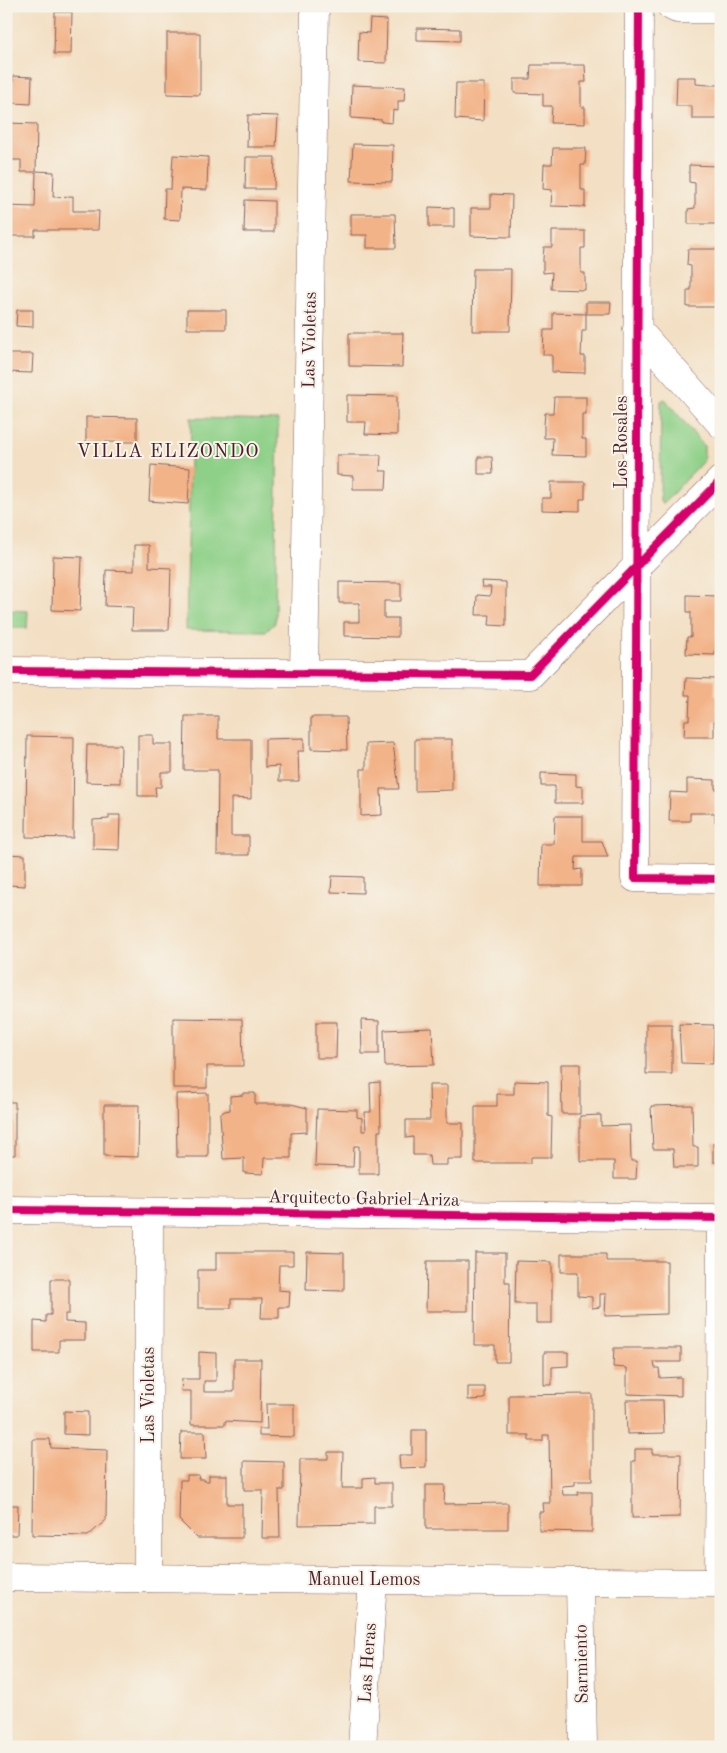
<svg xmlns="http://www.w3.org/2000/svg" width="727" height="1753" viewBox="0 0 727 1753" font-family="'Old Standard TT',serif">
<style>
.green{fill:#8ed088;stroke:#6c785a}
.building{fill:#f3b388}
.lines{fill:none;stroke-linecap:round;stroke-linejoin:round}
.minor-casing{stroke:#856260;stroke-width:29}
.tertiary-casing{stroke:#856260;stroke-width:29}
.minor{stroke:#fff;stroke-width:28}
.tertiary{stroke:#fff;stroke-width:28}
.cycleway-casing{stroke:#f7f3e8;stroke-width:11}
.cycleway{stroke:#d6006c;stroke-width:8}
.labels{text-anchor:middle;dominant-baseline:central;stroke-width:4;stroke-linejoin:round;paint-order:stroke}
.street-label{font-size:18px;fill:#4a1f2b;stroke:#f7f3e8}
.neighbourhood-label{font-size:19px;letter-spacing:1px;fill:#4a1f2b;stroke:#f7f3e8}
</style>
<rect width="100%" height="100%" fill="#f7f3e8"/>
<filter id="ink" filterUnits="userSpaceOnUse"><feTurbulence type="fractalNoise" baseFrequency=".02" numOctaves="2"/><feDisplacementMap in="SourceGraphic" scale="10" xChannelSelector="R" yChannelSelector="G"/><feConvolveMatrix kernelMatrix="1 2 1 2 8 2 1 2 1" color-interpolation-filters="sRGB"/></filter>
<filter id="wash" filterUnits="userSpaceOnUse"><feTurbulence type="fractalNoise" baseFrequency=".0096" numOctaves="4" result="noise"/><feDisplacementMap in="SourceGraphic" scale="20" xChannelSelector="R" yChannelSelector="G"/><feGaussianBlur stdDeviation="1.12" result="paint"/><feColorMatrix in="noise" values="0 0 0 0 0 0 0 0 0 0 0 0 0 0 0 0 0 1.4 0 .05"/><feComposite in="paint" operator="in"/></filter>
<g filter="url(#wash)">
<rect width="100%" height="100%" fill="#f3dfc3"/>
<path class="green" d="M665 399 704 446V460L663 504 660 502 661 401Z
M191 418 278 420 275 623 266 631 186 630Z
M6 610 28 611 27 628H6Z"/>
<g id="blocks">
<path class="building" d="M55 12H72L71 54H54Z
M370 19 387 20 386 63 358 62 359 32 369 33Z
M417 28 460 29V41L417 40Z
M167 33H200V95L167 94Z
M531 65H585L586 82H581V107H585V124L551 123 552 106H543V94L514 93V79H530Z
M13 76 32 77 31 104 13 103Z
M677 77H696V84L709 85H719V78H721V119H692V106H676Z
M456 83H484L483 121 455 119Z
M352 85 405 87 404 101H398V111L393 110 392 123 382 122V120L351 118Z
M248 115 278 116 276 147H247Z
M6 123 37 124 36 171 54 172 53 197 73 196V211H99L98 230H35V236H6V206L35 207 36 172H21V160H6Z
M353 144 393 145 392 182 351 181Z
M553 148H586L585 165H581V190H585V207L551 206 552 190 543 189 544 164H552Z
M173 155 208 157 207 190 181 189 180 220 164 219 165 189H171Z
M246 157H275L274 189H245Z
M689 165 718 166V183H721V208H718V224H688V209L695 208V183L689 182Z
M491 194 512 195 511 237 471 236V208H491Z
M245 200 274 201V232H244Z
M429 207 454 208V227H429Z
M351 214H395L396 248H367V235H351Z
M552 231H585V248H581V273H585V290L551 289 552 272 543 273V259L544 247H552Z
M688 249H721L720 307H687V290H691V266L687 265Z
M473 269H511L510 331H472Z
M586 302H611L610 314H586V331H582L581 356H585V373L552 372V355H543L544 330H553V313L586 314Z
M17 310H33V327L16 326Z
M187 310H226V329H187Z
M349 333H403L402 367 349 366Z
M6 354H33L32 373 6 372Z
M347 395 397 396V435L365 434 366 422H347Z
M554 397H586V414H582V439H586V456L552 455 553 438H544V425L545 413H553Z
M86 417 137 418V442H86Z
M337 455H381L380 471H387L386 489H353V476L337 475Z
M478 457H492L493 474H478Z
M151 465 190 468 188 504 149 501Z
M551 482H585V499H580V511L542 510V498H551Z
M134 545H149V567L171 568 169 630H132L133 607 105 606 106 570 134 571Z
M53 556 82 557 80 611 52 610Z
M481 581 506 582V626L489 625 490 615H476L477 595 490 596 491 587H482Z
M339 582 401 583V601H384V618H398V637L344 636V622H359V603H339Z
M687 595 718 596 717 613H721V638H716L715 655 686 654 687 637H691V612H687Z
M686 678 715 679V696H721V721H714V737H684L685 720H689L690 695H685Z
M185 716H218V739H251V799L231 798V836H249V855H217L218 770H184Z
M311 717H346L347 750 311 749Z
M138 735H153V744H172V772H161V787H155L156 796H138Z
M27 736 74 737 73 838 26 837Z
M304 738V751H298L299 781H279V766L265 767V739Z
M415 739H452V790L415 791Z
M393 743 399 789H381L382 815 361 816V769H366V744Z
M87 745H121L120 783 86 782Z
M541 773 576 774V786L583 787V803H555V786H541Z
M687 779 715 780V789H721V822H715V813H690V821H669L670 792 687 793Z
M109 815H120L119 850 93 849V820L109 819Z
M555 816H583V841H602L608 857H576L575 870 582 869V886H540L541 844H554Z
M6 854 25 855V886L8 885V889H6Z
M332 876 363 877V893L331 892Z
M173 1018 242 1019 243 1066H207V1088H173Z
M361 1020 379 1021V1054H362Z
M316 1022H337L336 1058H316Z
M646 1024H672V1074H646Z
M679 1024 714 1025 713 1064 681 1063Z
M432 1028 434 1065 385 1066 384 1030Z
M561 1064H580V1114H562Z
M514 1081 548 1082V1116L552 1117 551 1157H531V1163H475V1106H497V1094H514Z
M380 1082 381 1131H378V1174H359V1146H354L353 1167 315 1166 317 1109 357 1110V1117L362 1118V1131H366L365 1112H371L370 1083Z
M429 1085H447V1123H463V1159H447V1165H430L429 1155H413V1137L406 1138V1120H430Z
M208 1093V1157H177L176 1094Z
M243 1093H255V1104H291L307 1108V1132L291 1133V1158H264L263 1174 244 1173V1158L223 1159 220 1114 225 1111 230 1110V1096L243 1095Z
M6 1102H15V1155H6Z
M104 1105H139L138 1157 104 1156Z
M692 1105 693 1147H698V1167H674L673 1149H653L651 1106Z
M601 1115V1126L630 1125 631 1161H637L636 1179H614V1161H580V1116Z
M713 1143H721V1162H713Z
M216 1252H293V1265H279L278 1290 290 1291 289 1307H279V1318H261L262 1299H231V1308H198V1270H216Z
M307 1252 344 1253V1291L306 1290Z
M475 1253H505V1282H510L509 1362H495V1345H474Z
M561 1254H606V1261H667V1314L605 1316 606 1294H600V1307L592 1308V1297L578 1296V1272H561Z
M427 1261H468V1311H426Z
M516 1261 552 1262V1323H536V1304H515Z
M51 1279H69V1314H65V1322L85 1323V1340H59V1352H34V1321L46 1322V1315H51Z
M614 1348H681V1362H654L655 1368H659L660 1378 681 1377V1396L627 1394V1368L613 1367Z
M199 1352 216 1353V1381H204V1392H234V1359H261L260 1423 225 1421V1425H191V1391H181L182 1379H199Z
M544 1352H568V1366L552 1367V1385H544Z
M468 1387H485V1399L468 1400Z
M592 1394V1481H575V1485L562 1486 563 1495H578V1492H592V1532L539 1531V1512H544L543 1503H550L549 1435H543V1441H529V1435H509V1395Z
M626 1400H663L664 1433 627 1434Z
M266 1404H294V1437L259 1436V1429H267Z
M64 1411 88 1412V1435L64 1434Z
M412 1430H426V1467L400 1468 399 1455H412Z
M181 1432H205L206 1459H180Z
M33 1439H50L51 1448 107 1450 106 1520 88 1536 32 1535Z
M635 1449H652V1454H681L680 1517 632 1518V1461H635Z
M328 1452H343L342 1488H363V1478L375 1477V1483H392V1506H374V1524L299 1525 300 1459H328Z
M244 1461 284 1462V1490H279L280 1538H262L263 1490H244Z
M187 1475H199L198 1479H204V1481H209V1475H227V1504H242V1538H197L179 1520 180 1480H187Z
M426 1485H445L444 1504 508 1503V1529H426Z
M6 1505H18L17 1535H6Z"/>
</g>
</g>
<g filter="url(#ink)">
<use href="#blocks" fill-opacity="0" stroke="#856260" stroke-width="1"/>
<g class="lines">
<g class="minor-casing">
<path id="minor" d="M639 6 635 878 721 879
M671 6 677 9H721
M637 329 721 424
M6 671 530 675 721 480
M304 673 315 6
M6 1210 721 1218
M148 1578 149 1212
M580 1582 583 1747
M719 1583 721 1222
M362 1747 373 1580"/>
</g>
<g class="tertiary-casing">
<path id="tertiary" d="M6 1577 721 1583"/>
</g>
<use href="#minor" class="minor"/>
<use href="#tertiary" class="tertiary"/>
<g class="cycleway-casing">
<path id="cycleway" d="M639 6 635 878 721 879
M6 671 530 675 721 480
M6 1210 721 1218"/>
</g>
<use href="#cycleway" class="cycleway"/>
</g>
</g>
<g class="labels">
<g class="street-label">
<text transform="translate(310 340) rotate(-89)">Las Violetas</text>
<text transform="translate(622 442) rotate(-90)">Los Rosales</text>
<text transform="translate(364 1199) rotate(1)">Arquitecto Gabriel Ariza</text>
<text transform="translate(149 1395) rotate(-90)">Las Violetas</text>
<text x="364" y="1580">Manuel Lemos</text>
<text transform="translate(368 1663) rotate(-86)">Las Heras</text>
<text transform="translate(582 1664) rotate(-91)">Sarmiento</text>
</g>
<g class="neighbourhood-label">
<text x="168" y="452">VILLA ELIZONDO</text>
</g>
</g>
<rect width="727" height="1753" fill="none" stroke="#f7f3e8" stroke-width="25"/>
</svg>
